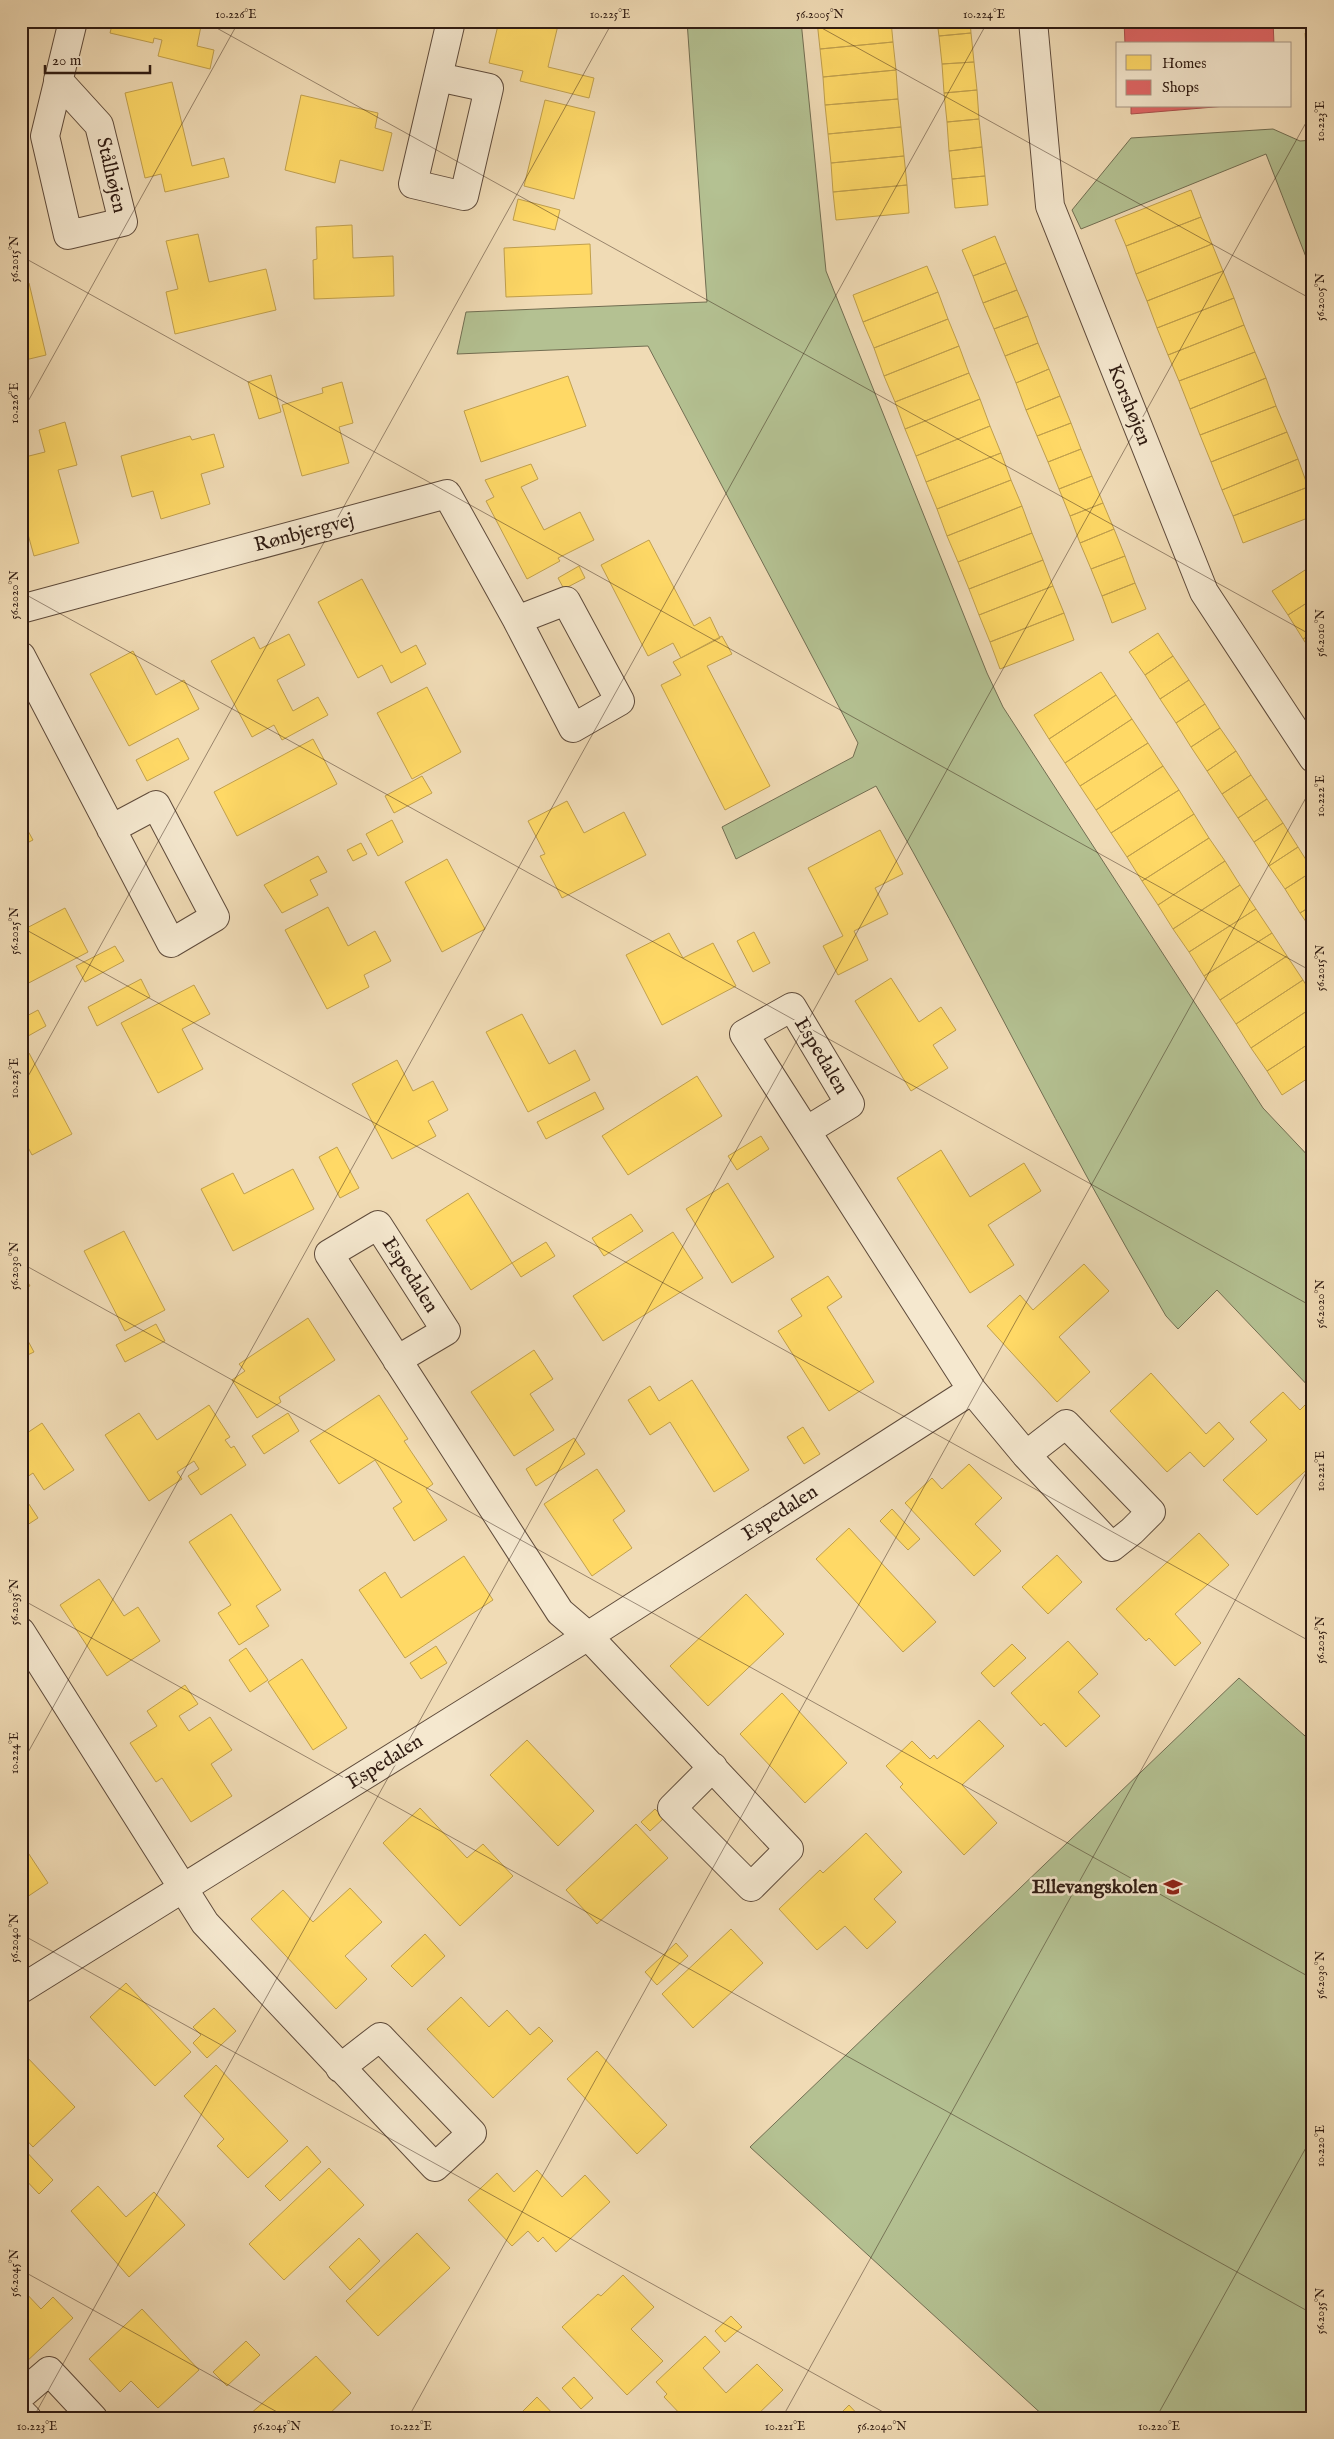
<svg xmlns="http://www.w3.org/2000/svg" width="1334" height="2439" viewBox="0 0 1334 2439" font-family="'IM FELL English',serif">
<style>
.green{fill:#b4c192;stroke:#726e52}
.homes{fill:#ffd966;stroke:#c1a04d}
.shops{fill:#e06666;stroke:#ab504d}
.lines{fill:none;stroke-linecap:round;stroke-linejoin:round}
.minor-casing{stroke:#5f4b3b;stroke-width:30}
.minor{stroke:#f5e8cf;stroke-width:28}
.ticks{fill:none;stroke:#2f1b12;stroke-width:1;stroke-opacity:0.45}
.labels{text-anchor:middle;dominant-baseline:central;stroke-width:5;stroke-linejoin:round;paint-order:stroke}
.street-label{font-size:20px;fill:#2f1b12;stroke:#f5e8cf}
.poi-label{font-size:20px;font-weight:bold;fill:#2f1b12;stroke:#f5e8cf;text-anchor:end}
.neatline{fill:none;stroke:#2f1b12;stroke-width:2}
.ticks-label{font-size:12px;text-anchor:middle;fill:#2f1b12}
</style>
<rect width="100%" height="100%" fill="#f0dbb5"/>
<filter id="stains"><feTurbulence type="fractalNoise" baseFrequency=".004" numOctaves="4"/><feColorMatrix values="0 0 0 0 .2 0 0 0 0 .09 0 0 0 0 .02 0 0 0 .5 -.17"/></filter>
<radialGradient id="worn" r=".72"><stop offset=".6" stop-color="#630" stop-opacity="0"/><stop offset="1" stop-color="#630" stop-opacity=".3"/></radialGradient>
<path class="green" d="M687 21H801L826 271 987 673 1003 707 1263 1108 1313 1161V1391L1217 1290 1178 1329 1166 1316C1063 1143 976 961 876 786L736 859 722 827 853 757 858 743 648 346 457 354 466 312 707 302Z
M1273 129 1300 141 1313 140V275L1266 154 1081 229 1072 210 1131 138Z
M1239 1678 1313 1743V2418H1046L750 2147Z"/>
<path class="homes" d="M113 21H202L197 46 214 50 210 69 158 56 162 40 154 38 153 43 110 33Z
M499 21H559L548 67 594 78 589 98 520 81 523 71 489 63Z
M817 21H891L893 42 820 49Z
M937 21H970L971 33 939 36Z
M1304 21H1313V26L1305 27Z
M1313 32V102H1310L1305 33Z
M971 33 974 62 942 64 939 36Z
M893 42 896 70 823 77 820 49Z
M974 62 977 90 944 93 942 64Z
M896 70 898 99 825 105 823 77Z
M172 82 192 166 224 158 229 177 165 192 161 174 145 178 125 93Z
M977 90 979 119 947 122 944 93Z
M301 95 378 113 375 128 392 133 383 171 340 160 335 183 285 170Z
M898 99 901 127 828 134 825 105Z
M545 100 595 112 574 199 524 186Z
M979 119 982 147 949 151 947 122Z
M901 127 904 156 831 163 828 134Z
M982 147 985 176 952 179 949 151Z
M904 156 907 185 833 192 831 163Z
M985 176 988 205 955 208 952 179Z
M907 185 909 213 836 220 833 192Z
M1191 190 1201 217 1126 246 1115 220Z
M518 199 560 210 555 230 513 220Z
M1201 217 1212 244 1136 274 1126 246Z
M352 225 353 258 393 256 394 296 314 299 313 260 317 259 316 227Z
M198 234 209 282 266 269 276 310 175 334 166 292 178 289 166 241Z
M995 236 1006 263 973 276 962 250Z
M590 244 592 294 506 297 504 248Z
M1212 244 1223 271 1147 301 1136 274Z
M1006 263 1017 290 983 303 973 276Z
M927 266 938 292 863 322 853 295Z
M1223 271 1234 298 1157 328 1147 301Z
M29 283 46 355 21 361V285Z
M1017 290 1028 316 994 329 983 303Z
M938 292 948 319 874 348 863 322Z
M1234 298 1244 325 1168 355 1157 328Z
M1028 316 1038 343 1005 356 994 329Z
M948 319 959 346 884 376 874 348Z
M1244 325 1255 352 1179 381 1168 355Z
M1038 343 1049 369 1016 383 1005 356Z
M959 346 969 373 895 402 884 376Z
M1255 352 1266 378 1190 409 1179 381Z
M1049 369 1060 396 1026 410 1016 383Z
M969 373 980 399 905 429 895 402Z
M271 375 281 412 259 419 248 382Z
M568 376 586 426 481 462 464 411Z
M1266 378 1276 406 1200 435 1190 409Z
M342 382 353 423 339 427 349 463 302 476 282 405 323 393 322 388Z
M1060 396 1071 423 1037 436 1026 410Z
M980 399 990 426 916 456 905 429Z
M1276 406 1287 432 1211 462 1200 435Z
M65 422 77 465 58 470 79 543 34 556 21 509V458L45 452 39 430Z
M1071 423 1081 449 1048 462 1037 436Z
M990 426 1001 453 926 482 916 456Z
M1287 432 1298 459 1222 490 1211 462Z
M214 434 224 467 201 474 210 504 161 519 153 491 132 497 121 456 190 436 192 440Z
M1081 449 1092 476 1059 489 1048 462Z
M1001 453 1011 480 937 509 926 482Z
M1298 459 1308 487 1233 516 1222 490Z
M531 464 538 479 521 487 544 530 580 512 594 540 558 558 560 561 527 579 486 501 494 497 485 480Z
M1092 476 1103 503 1070 516 1059 489Z
M1011 480 1022 506 947 536 937 509Z
M1308 487 1313 498V516L1243 543 1233 516Z
M1103 503 1114 529 1080 543 1070 516Z
M1022 506 1032 533 958 562 947 536Z
M1114 529 1125 556 1091 569 1080 543Z
M1032 533 1043 560 969 589 958 562Z
M649 540 694 626 710 617 720 638 681 658 673 643 648 656 601 565Z
M1125 556 1135 583 1102 596 1091 569Z
M1043 560 1053 586 979 615 969 589Z
M1313 565V599L1288 615 1272 591Z
M579 566 585 578 564 589 558 578Z
M362 579 401 653 416 645 426 664 391 683 382 665 358 678 318 602Z
M1135 583 1146 609 1112 623 1102 596Z
M1053 586 1064 613 990 642 979 615Z
M1313 599V633L1303 639 1288 615Z
M1064 613 1074 640 1000 669 990 642Z
M1158 633 1173 656 1145 675 1129 652Z
M1313 633V654L1303 639Z
M289 634 305 665 277 680 293 711 318 697 328 715 282 740 274 725 252 737 211 661 254 637 260 649Z
M722 636 732 654 707 666 770 786 725 810 661 685 681 675 673 662Z
M133 651 156 695 184 680 199 709 129 746 90 674Z
M1173 656 1189 680 1160 699 1145 675Z
M1101 672 1116 695 1049 739 1034 715Z
M1189 680 1205 704 1176 723 1160 699Z
M427 687 461 752 412 779 377 713Z
M1116 695 1132 719 1065 763 1049 739Z
M1205 704 1220 728 1191 747 1176 723Z
M1132 719 1148 743 1080 786 1065 763Z
M1220 728 1236 751 1207 771 1191 747Z
M178 738 189 759 147 781 136 760Z
M313 739 337 784 237 836 214 792Z
M1148 743 1163 766 1096 810 1080 786Z
M1236 751 1251 775 1222 794 1207 771Z
M1163 766 1179 790 1111 833 1096 810Z
M1251 775 1267 799 1238 818 1222 794Z
M422 776 432 793 394 813 385 796Z
M1179 790 1194 814 1127 857 1111 833Z
M1267 799 1283 823 1254 842 1238 818Z
M567 801 584 833 624 812 646 855 562 898 540 856 545 854 528 821Z
M1194 814 1209 838 1142 881 1127 857Z
M21 818 33 840 21 846Z
M392 820 403 842 378 856 366 834Z
M1283 823 1298 847 1269 866 1254 842Z
M880 830 903 874 875 888 888 914 854 931 868 960 838 975 823 946 843 936 808 868Z
M1209 838 1225 861 1158 905 1142 881Z
M361 843 367 854 353 861 347 850Z
M1298 847 1313 871 1285 889 1269 866Z
M318 856 327 872 310 880 318 895 282 913 264 885Z
M447 859 485 929 442 952 405 882Z
M1225 861 1240 885 1173 929 1158 905Z
M1313 871V905L1300 913 1285 889Z
M21 872 26 880 21 882Z
M1240 885 1256 909 1189 952 1173 929Z
M1313 905V932L1300 913Z
M328 907 348 946 375 931 391 961 364 975 369 987 327 1009 285 930Z
M65 908 88 952 21 987V931Z
M1256 909 1272 933 1204 976 1189 952Z
M754 932 770 963 753 972 737 941Z
M669 933 683 958 713 943 736 986 662 1025 626 955Z
M1272 933 1287 956 1220 1000 1204 976Z
M115 946 124 961 85 982 76 966Z
M1287 956 1303 980 1236 1024 1220 1000Z
M891 978 919 1022 941 1007 956 1030 933 1045 948 1068 911 1091 855 1001Z
M141 979 150 997 97 1026 88 1007Z
M1303 980 1313 996V1007L1251 1048 1236 1024Z
M194 985 210 1014 182 1029 203 1069 158 1093 121 1023Z
M1313 1007V1041L1267 1071 1251 1048Z
M38 1010 46 1026 21 1040V1019Z
M522 1014 549 1064 575 1050 590 1080 528 1112 486 1032Z
M1313 1041V1075L1282 1095 1267 1071Z
M29 1053 72 1134 32 1155 21 1134V1058Z
M397 1060 413 1091 433 1081 448 1110 428 1121 436 1136 392 1159 352 1084Z
M697 1076 722 1116 628 1175 602 1136Z
M595 1092 604 1109 546 1139 537 1122Z
M761 1136 769 1149 737 1170 728 1156Z
M337 1147 359 1188 340 1198 319 1157Z
M941 1150 970 1197 1024 1163 1041 1191 988 1225 1014 1265 970 1293 897 1178Z
M293 1169 314 1209 233 1251 201 1189 233 1173 244 1194Z
M728 1183 774 1257 732 1283 686 1209Z
M468 1193 512 1263 471 1290 426 1220Z
M631 1214 643 1231 604 1256 592 1238Z
M124 1231 165 1310 125 1331 84 1251Z
M673 1232 703 1278 603 1341 573 1296Z
M546 1242 555 1256 521 1277 512 1263Z
M1084 1264 1109 1291 1059 1337 1090 1372 1057 1402 987 1326 1020 1295 1033 1310Z
M21 1270 30 1286 21 1290Z
M828 1276 842 1297 827 1307 874 1382 829 1411 778 1331 802 1316 791 1299Z
M308 1318 335 1360 279 1397 281 1402 257 1418 232 1380 245 1371 239 1364Z
M156 1324 165 1341 125 1362 116 1345Z
M21 1328 34 1352 21 1358Z
M534 1350 553 1379 530 1394 554 1430 514 1456 471 1392Z
M1151 1373 1206 1434 1219 1422 1234 1439 1204 1467 1190 1452 1167 1472 1110 1411Z
M692 1380 749 1470 714 1492 670 1422 650 1435 628 1400 650 1386 659 1401Z
M1283 1392 1300 1410 1307 1403 1313 1410V1464L1257 1515 1223 1480 1267 1440 1250 1422Z
M379 1395 408 1439 404 1441 433 1484 426 1489 447 1520 414 1541 393 1508 402 1502 375 1460 339 1484 310 1441Z
M209 1405 230 1437 225 1440 231 1448 234 1446 246 1465 201 1495 188 1476 199 1469 194 1461 177 1472 182 1479 149 1501 105 1435 139 1413 157 1440Z
M288 1413 299 1431 264 1454 252 1436Z
M42 1423 74 1470 44 1490 33 1473 21 1481V1437Z
M803 1427 820 1454 804 1464 787 1437Z
M574 1438 585 1454 536 1486 526 1469Z
M969 1464 1002 1498 975 1524 1001 1551 974 1576 905 1503 932 1478 942 1489Z
M597 1469 625 1511 613 1520 632 1548 592 1576 544 1504Z
M21 1492 38 1518 21 1529Z
M892 1509 920 1539 908 1550 880 1521Z
M231 1514 281 1590 256 1606 269 1626 239 1645 218 1613 231 1605 189 1542Z
M849 1528 936 1622 903 1652 816 1559Z
M1199 1533 1229 1565 1175 1614 1201 1643 1175 1666 1149 1638 1146 1641 1116 1609Z
M1057 1555 1082 1582 1048 1614 1022 1587Z
M464 1556 493 1600 405 1658 359 1590 385 1572 401 1598Z
M99 1579 124 1616 138 1607 160 1641 107 1676 60 1605Z
M746 1594 784 1634 708 1706 670 1666Z
M1068 1641 1098 1674 1078 1692 1100 1716 1066 1747 1044 1723 1041 1726 1011 1693Z
M1012 1644 1026 1658 994 1687 981 1673Z
M436 1646 447 1663 421 1679 410 1663Z
M246 1648 268 1680 250 1692 229 1660Z
M302 1659 347 1728 313 1750 268 1682Z
M185 1685 198 1704 179 1716 189 1731 210 1717 232 1750 211 1764 232 1796 191 1822 162 1778 156 1782 130 1743 157 1726 147 1711Z
M782 1693 847 1763 805 1803 740 1734Z
M979 1720 1004 1746 962 1785 997 1823 964 1855 900 1787 903 1784 886 1766 912 1741 930 1759 934 1755 937 1759Z
M527 1740 594 1811 558 1846 490 1775Z
M420 1808 467 1858 483 1844 513 1876 460 1926 383 1843Z
M655 1809 664 1818 650 1831 641 1822Z
M636 1824 668 1858 597 1924 566 1890Z
M866 1833 902 1872 874 1899 896 1922 867 1949 845 1926 817 1950 779 1909 820 1870 823 1873Z
M21 1842 48 1883 21 1901Z
M350 1888 382 1922 345 1956 367 1979 336 2009 251 1919 283 1890 313 1922Z
M731 1929 763 1963 693 2028 662 1994Z
M425 1934 445 1956 412 1987 391 1966Z
M676 1943 688 1956 657 1985 645 1972Z
M126 1983 191 2052 155 2086 90 2017Z
M461 1997 489 2027 507 2010 530 2035 539 2027 553 2041 493 2098 427 2029Z
M214 2008 236 2031 207 2058 193 2043 201 2035 193 2027Z
M597 2051 667 2125 637 2154 567 2079Z
M23 2053 75 2107 33 2147 21 2134Z
M216 2065 288 2141 248 2178 217 2146 224 2139 184 2096Z
M21 2146 53 2180 39 2194 21 2175Z
M307 2146 321 2162 280 2201 265 2186Z
M329 2168 364 2205 284 2280 249 2244Z
M537 2170 562 2197 585 2175 610 2202 556 2252 543 2237 538 2242 528 2231 512 2246 468 2200 497 2173 514 2192Z
M98 2186 126 2217 154 2192 185 2225 129 2277 71 2211Z
M417 2233 450 2268 378 2336 346 2301Z
M359 2238 380 2261 350 2290 329 2267Z
M623 2275 654 2307 631 2329 663 2361 627 2395 562 2327 598 2294 601 2296Z
M21 2288 41 2309 53 2297 73 2318 25 2363 21 2359Z
M142 2309 199 2370 158 2408 131 2381 120 2392 89 2359Z
M731 2316 742 2327 725 2342 715 2331Z
M705 2336 720 2352 703 2368 726 2393 757 2364 783 2390 754 2418H684L664 2397 667 2394 656 2382Z
M246 2341 260 2355 227 2386 213 2372Z
M316 2356 351 2393 325 2418H252L249 2415Z
M574 2377 593 2398 581 2409 562 2388Z
M537 2397 557 2418H526L521 2413Z
M849 2405 861 2418H836Z"/>
<path class="shops" d="M1124 21H1273L1274 44H1125Z
M1131 106H1226L1131 114Z"/>
<g class="lines">
<g class="minor-casing">
<path id="minor" d="M1033 21 1050 206 1204 592 1313 758
M438 77 489 88 464 196 413 184 451 21
M58 80 99 125 123 222 68 235 45 136 73 21
M21 609 447 494 517 620 573 728 620 701 566 601 517 620
M21 656 171 943 215 917 156 805 111 829
M806 1131 850 1104 792 1007 744 1034 972 1390 1026 1455 1112 1547 1132 1531 1151 1512 1066 1424 1026 1455
M397 1360 446 1331 378 1225 329 1254 560 1612 588 1636 789 1849 751 1887 672 1808 713 1767
M21 1632 205 1923 435 2167 472 2133 380 2037 340 2068
M21 1989 588 1636 972 1390
M21 2395 49 2371 93 2418
M21 2412 27 2418"/>
</g>
<use href="#minor" class="minor"/>
</g>
<path class="ticks" d="M204 21 1313 636M809 21 1313 300M21 256 1313 972M21 414 239 21M21 592 1313 1307M21 927 1313 1643M21 1089 613 21M21 1263 1313 1979M21 1599 1313 2314M21 1765 988 21M21 1934 894 2418M21 2270 288 2418M33 2418 1313 110M408 2418 1313 785M782 2418 1313 1460M1156 2418 1313 2135"/>
<defs>
<g id="school-bare" transform="scale(1.5)"><path d="M0-5L7-2L0 1L-7-2ZM-4 1L0 2.5L4 1V4Q0 6-4 4Z" fill="#8f2418" stroke="#f5e8cf" stroke-width="2.5" paint-order="stroke"/></g>
</defs>
<g fill-rule="evenodd">
<use href="#school-bare" x="1173" y="1887"/>
</g>
<g class="labels">
<g class="street-label">
<text transform="translate(111 175) rotate(77)">Stålhøjen</text>
<text transform="translate(1129 405) rotate(68)">Korshøjen</text>
<text transform="translate(304 533) rotate(-15)">Rønbjergvej</text>
<text transform="translate(821 1056) rotate(59)">Espedalen</text>
<text transform="translate(410 1275) rotate(57)">Espedalen</text>
<text transform="translate(780 1513) rotate(-33)">Espedalen</text>
<text transform="translate(385 1762) rotate(-32)">Espedalen</text>
</g>
<g class="poi-label">
<text x="1158" y="1887">Ellevangskolen</text>
</g>
</g>
<rect width="1334" height="2439" fill="none" stroke="#f0dbb5" stroke-width="55"/>
<rect x="1116" y="42" width="175" height="65" fill="#f5e8cf" stroke="#a69683"/>
<rect x="1126" y="55" width="25" height="15" fill="#ffd966" stroke="#a69683"/>
<text x="1162" y="68" font-size="15" fill="#2f1b12">Homes</text>
<rect x="1126" y="80" width="25" height="15" fill="#e06666" stroke="#a69683"/>
<text x="1162" y="92" font-size="15" fill="#2f1b12">Shops</text>
<path d="M45 65v8h105v-8" fill="none" stroke="#2f1b12" stroke-width="2.5"/>
<text x="52" y="65" font-size="15" fill="#2f1b12" stroke="#f5e8cf" stroke-width="4" paint-order="stroke">20 m</text>
<rect x="28" y="28" width="1278" height="2384" class="neatline"/>
<g class="ticks-label">
<text x="236" y="18">10.226°E</text>
<text x="610" y="18">10.225°E</text>
<text x="820" y="18">56.2005°N</text>
<text x="984" y="18">10.224°E</text>
<text transform="translate(1320 121) rotate(-90)" y="4">10.223°E</text>
<text transform="translate(14 259) rotate(-90)" y="4">56.2015°N</text>
<text transform="translate(1320 297) rotate(-90)" y="4">56.2005°N</text>
<text transform="translate(14 403) rotate(-90)" y="4">10.226°E</text>
<text transform="translate(14 595) rotate(-90)" y="4">56.2020°N</text>
<text transform="translate(1320 633) rotate(-90)" y="4">56.2010°N</text>
<text transform="translate(1320 796) rotate(-90)" y="4">10.222°E</text>
<text transform="translate(14 931) rotate(-90)" y="4">56.2025°N</text>
<text transform="translate(1320 968) rotate(-90)" y="4">56.2015°N</text>
<text transform="translate(14 1078) rotate(-90)" y="4">10.225°E</text>
<text transform="translate(14 1266) rotate(-90)" y="4">56.2030°N</text>
<text transform="translate(1320 1304) rotate(-90)" y="4">56.2020°N</text>
<text transform="translate(1320 1471) rotate(-90)" y="4">10.221°E</text>
<text transform="translate(14 1602) rotate(-90)" y="4">56.2035°N</text>
<text transform="translate(1320 1640) rotate(-90)" y="4">56.2025°N</text>
<text transform="translate(14 1753) rotate(-90)" y="4">10.224°E</text>
<text transform="translate(14 1938) rotate(-90)" y="4">56.2040°N</text>
<text transform="translate(1320 1975) rotate(-90)" y="4">56.2030°N</text>
<text transform="translate(1320 2146) rotate(-90)" y="4">10.220°E</text>
<text transform="translate(14 2273) rotate(-90)" y="4">56.2045°N</text>
<text transform="translate(1320 2311) rotate(-90)" y="4">56.2035°N</text>
<text x="37" y="2430">10.223°E</text>
<text x="277" y="2430">56.2045°N</text>
<text x="411" y="2430">10.222°E</text>
<text x="785" y="2430">10.221°E</text>
<text x="882" y="2430">56.2040°N</text>
<text x="1159" y="2430">10.220°E</text>
</g>
<rect width="100%" height="100%" filter="url(#stains)"/>
<rect width="100%" height="100%" fill="url(#worn)"/>
</svg>
